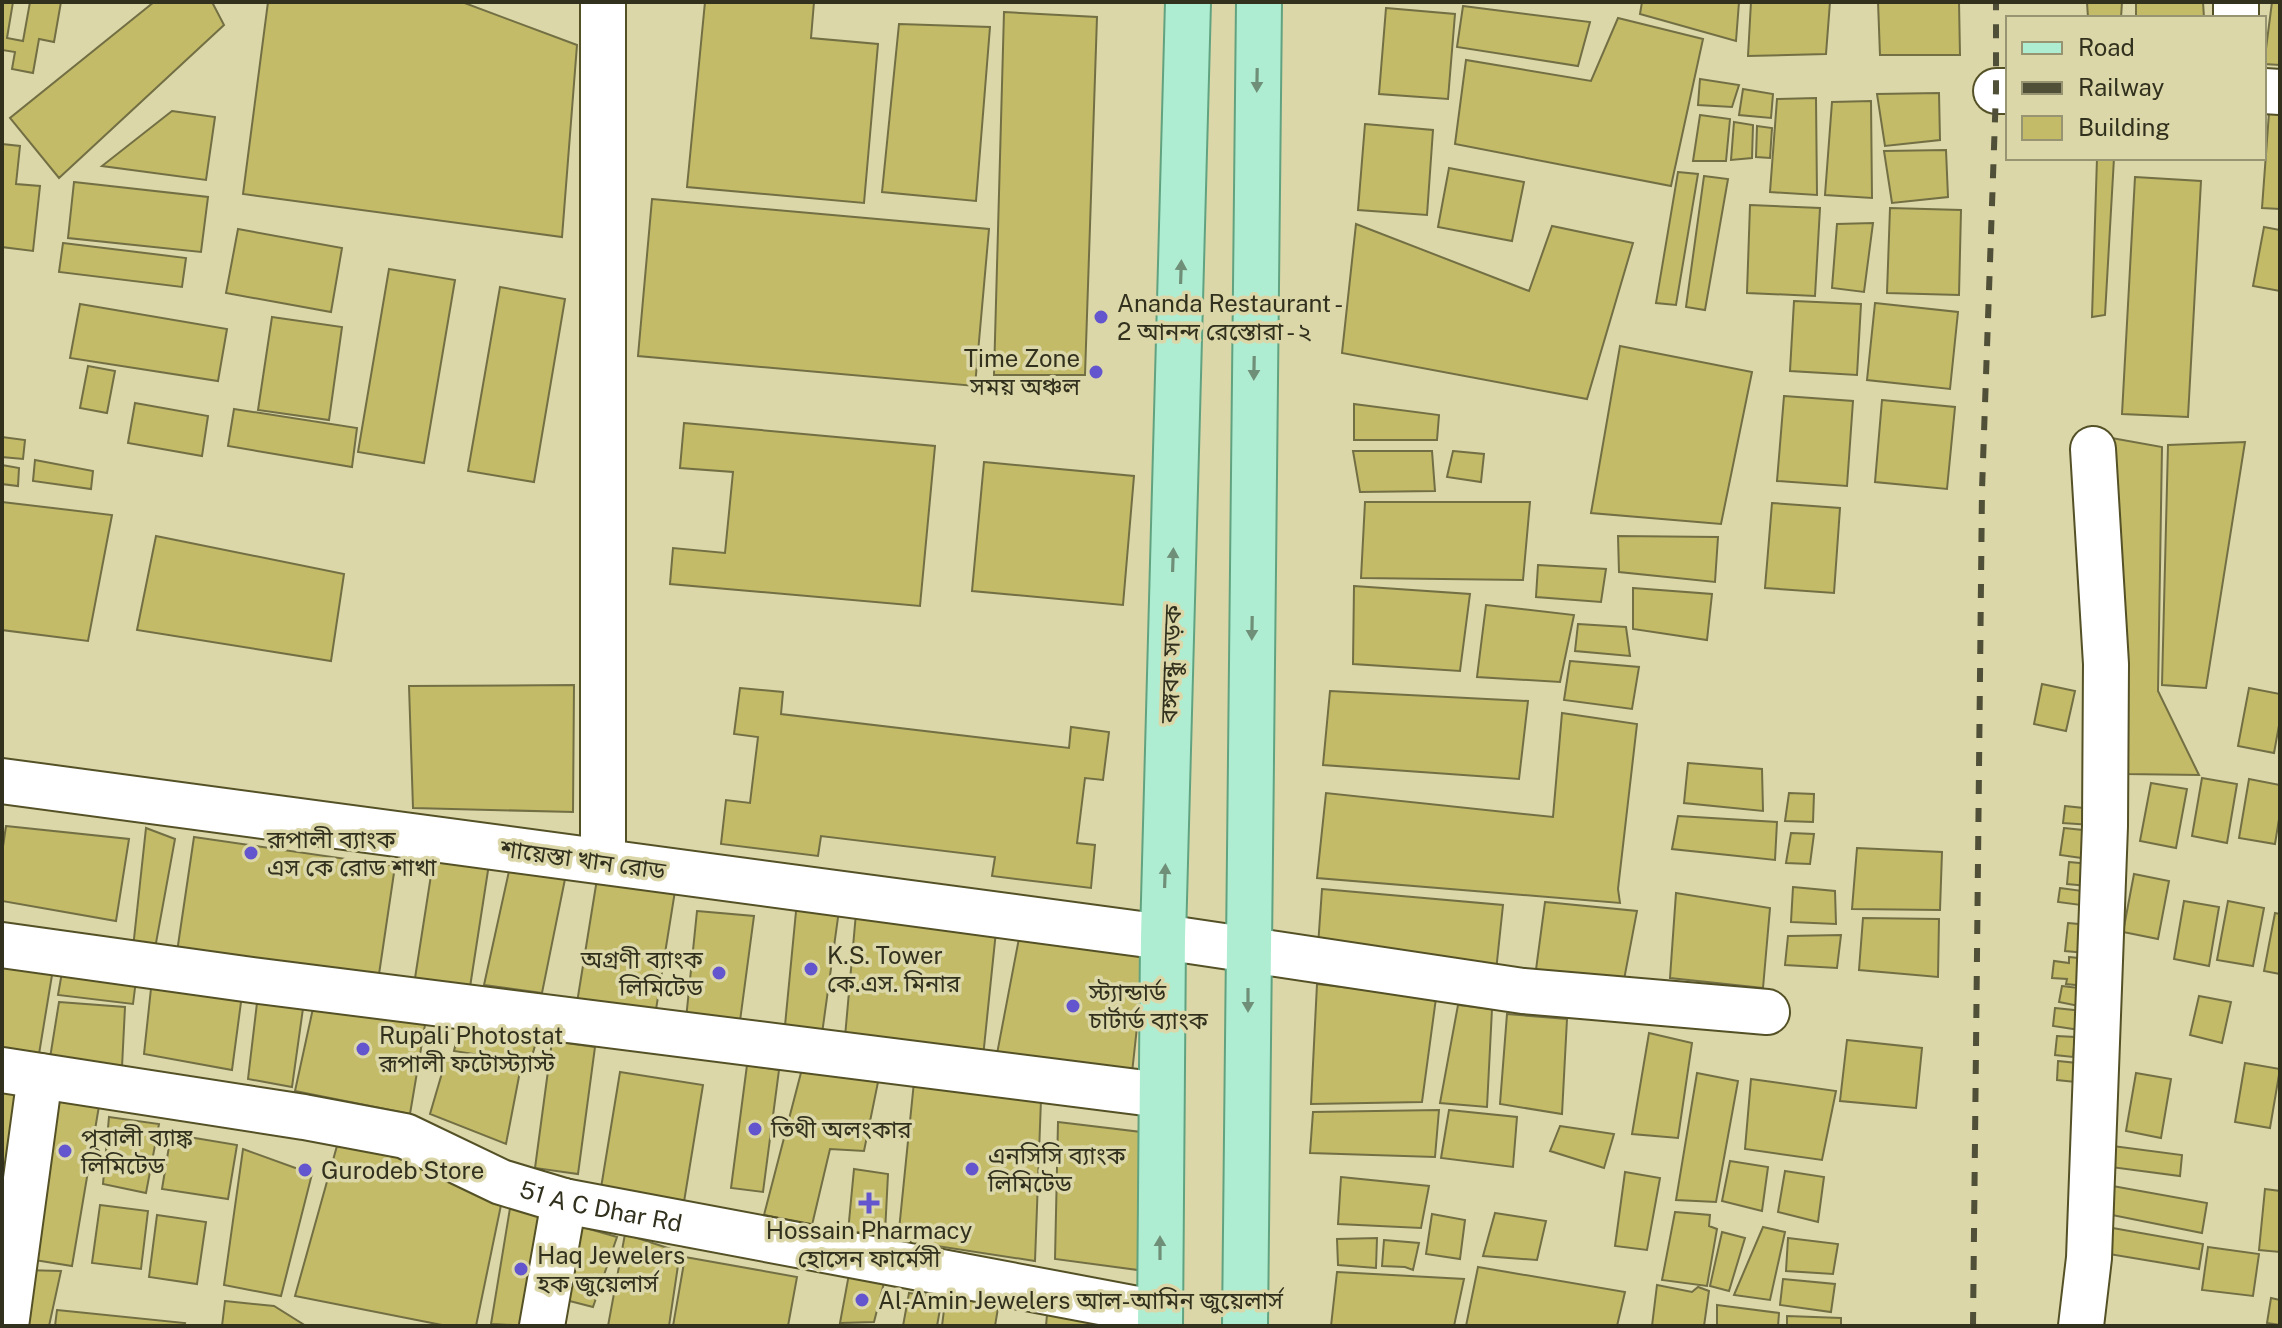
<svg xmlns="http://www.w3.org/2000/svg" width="2282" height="1328" viewBox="0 0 2282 1328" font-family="'Public Sans','Noto Sans Bengali',sans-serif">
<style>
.building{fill:#c3bb68;stroke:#736f44;stroke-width:2}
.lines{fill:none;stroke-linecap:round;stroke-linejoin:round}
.minor-casing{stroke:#555127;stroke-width:48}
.major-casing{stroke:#61a380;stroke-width:48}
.minor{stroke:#fff;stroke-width:44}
.major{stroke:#afedd2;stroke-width:44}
.rail{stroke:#504f37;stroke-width:6;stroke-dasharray:14 14;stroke-linecap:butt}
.oneway{fill:#708f78}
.poi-dot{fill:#6355ce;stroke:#dbd7a8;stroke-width:3}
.labels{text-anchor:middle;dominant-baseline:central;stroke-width:7;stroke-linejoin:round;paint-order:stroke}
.poi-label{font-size:24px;fill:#32311e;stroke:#dbd7a8;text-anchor:start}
.street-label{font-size:24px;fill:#32311e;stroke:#dbd7a8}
</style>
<rect width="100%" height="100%" fill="#dbd7a8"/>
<path class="building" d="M2 2H13L7 38 23 41 30 2H61L54 42 39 39 33 73 12 69 15 52 2 50Z
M154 2H212L224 25 59 178 10 118Z
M268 2H462L577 45 562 237 243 194Z
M705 2H814L811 38 878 44 864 203 687 187Z
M1642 2H1739L1736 41 1640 14Z
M1751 2H1830L1826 54 1748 56Z
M1878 2H1959L1960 55H1880Z
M2087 2H2122L2121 18H2088Z
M2136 2H2203L2204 18H2136Z
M2272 2H2280V65L2264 64Z
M1463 6 1590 22 1578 66 1457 47Z
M1386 8 1455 14 1448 99 1379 94Z
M1004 12 1097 17 1085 375H994Z
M1618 18 1703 39 1671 186 1455 144 1466 60 1591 81Z
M899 24 990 27 976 201 882 192Z
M1700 79 1739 85 1732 107 1698 105Z
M1743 89 1773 94 1771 118 1739 115Z
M1939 93 1940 140 1885 146 1877 94Z
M1816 98 1817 195 1770 192 1777 99Z
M1871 101 1872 198 1825 195 1832 102Z
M172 111 215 117 206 180 102 166Z
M2269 113H2280V209L2262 208Z
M1700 115 1730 119 1726 161H1693Z
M1734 122 1753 125 1752 158 1731 160Z
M1365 124 1433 130 1427 215 1358 210Z
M1757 126 1772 128 1770 158 1756 157Z
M2 144 20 146 16 184 40 186 33 251 2 247Z
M1946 150 1948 197 1892 203 1884 151Z
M2097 158H2114L2105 315 2092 317Z
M1449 168 1524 182 1512 241 1438 227Z
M1678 172 1698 174 1676 305 1656 303Z
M1704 176 1728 179 1705 310 1686 307Z
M2135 177 2201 181 2188 417 2122 414Z
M74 182 208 197 201 252 68 238Z
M652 199 989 229 975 386 638 356Z
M1750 205 1820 208 1815 296 1747 293Z
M1890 208 1961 210 1959 295 1887 293Z
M1873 223 1864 292 1832 288 1837 224Z
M1356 224 1529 291 1552 226 1633 243 1587 399 1342 353Z
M2264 227 2280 230V291L2253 286Z
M238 229 342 248 331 312 226 293Z
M63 243 186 258 182 287 59 272Z
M389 269 455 280 424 463 358 452Z
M500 287 565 299 534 482 468 471Z
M1794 301 1861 304 1857 375 1790 371Z
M1875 303 1958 312 1950 389 1867 380Z
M80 304 227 329 218 381 70 358Z
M272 317 342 327 329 420 258 410Z
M1620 346 1752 372 1721 524 1591 513Z
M88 366 115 371 107 413 80 408Z
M1784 396 1853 401 1847 486 1777 481Z
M1882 400 1955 407 1947 489 1875 482Z
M135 403 208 416 202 456 128 443Z
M1354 404 1439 415 1437 440H1354Z
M234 409 357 428 352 467 228 446Z
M684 423 935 446 920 606 670 584 673 548 725 553 733 472 680 468Z
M2 437 25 440 23 459 2 457Z
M2106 437 2162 447 2158 691 2199 775 2126 774Z
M2245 442 2206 688 2162 685 2168 445Z
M1353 451H1432L1435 491 1360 492Z
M1453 451 1484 454 1481 482 1447 477Z
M35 460 93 471 91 489 33 481Z
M984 462 1134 476 1123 605 972 591Z
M2 465 19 468 18 486 2 484Z
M2 502 112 515 88 641 2 630Z
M1365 502H1530L1523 580 1361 578Z
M1772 503 1840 508 1834 593 1765 588Z
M156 536 344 574 331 661 137 630Z
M1618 536 1718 537 1715 582 1619 572Z
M1538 565 1606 569 1601 602 1536 597Z
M1354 586 1470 594 1460 671 1353 664Z
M1633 588 1712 594 1707 640 1633 629Z
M1486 605 1574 615 1560 682 1477 677Z
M1578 624 1626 627 1630 656 1575 651Z
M1570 661 1639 667 1632 709 1564 700Z
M2042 684 2075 691 2066 731 2034 724Z
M574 685 573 812 413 808 409 686Z
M740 688 783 692 781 714 1069 748 1071 727 1109 732 1103 780 1085 778 1077 843 1095 845 1091 888 992 876 995 857 821 836 818 856 721 844 726 800 750 803 758 737 734 734Z
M2249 688 2280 694V720L2274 753 2238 746Z
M1330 691 1528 701 1519 779 1323 765Z
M1562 713 1637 724 1618 889 1620 903 1317 878 1326 793 1553 817Z
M1688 763 1762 769 1763 811 1684 803Z
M2202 778 2237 784 2227 843 2192 836Z
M2249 779 2280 785V813L2275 844 2239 838Z
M2151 783 2187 789 2176 848 2140 841Z
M1789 793 1814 794 1813 822 1785 821Z
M2065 806 2093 809 2092 825 2063 823Z
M1678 816 1777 822 1775 860 1672 849Z
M6 826 129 839 116 921 2 901V853Z
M146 828 175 839 154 954 133 948Z
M2064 828 2092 831 2089 859 2060 855Z
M1791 833 1814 834 1810 864 1786 863Z
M194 837 395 866 378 981 177 952Z
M1857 848 1942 852 1940 910 1852 909Z
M434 856 489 864 468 1000 413 991Z
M2069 862 2090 864 2088 886 2067 884Z
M509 871 565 879 542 993 484 985Z
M2134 874 2169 881 2158 939 2123 932Z
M597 879 675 891 654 1022 576 1009Z
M1793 887 1835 891 1836 924 1791 922Z
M2060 888 2090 892 2088 906 2058 902Z
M1322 889 1503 905 1496 971 1318 946Z
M1676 893 1770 908 1763 988 1670 978Z
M797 901 840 903 821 1041 784 1036Z
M2184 901 2219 907 2209 966 2174 959Z
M2228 901 2264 908 2253 966 2217 960Z
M1545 902 1637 911 1623 985 1535 977Z
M697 911 754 916 738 1036 685 1029Z
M856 913 996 931 983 1057 845 1037Z
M2275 913 2280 914V974L2264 971Z
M1863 918 1939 919 1938 977 1859 970Z
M2068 923 2089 925 2086 953 2065 951Z
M1020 933 1145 953 1132 1073 996 1059Z
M1841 935 1837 968 1785 965 1788 936Z
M2069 957 2088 959 2085 986 2066 984 2067 979 2052 978 2054 961 2069 963Z
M2 961 53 969 39 1054 2 1048Z
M64 961 137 972 133 1004 58 995Z
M153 970 243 987 232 1070 144 1054Z
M1317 984 1436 998 1422 1102 1311 1104Z
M259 986 305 994 292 1087 248 1079Z
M2062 986 2087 989 2084 1007 2059 1002Z
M317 990 428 1007 410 1114 295 1091Z
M2199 996 2231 1002 2222 1043 2190 1035Z
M59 1002 125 1007 122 1067 50 1058Z
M1458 1005 1492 1009 1487 1107 1440 1103Z
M2055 1008 2083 1011 2080 1030 2053 1026Z
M1507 1014 1567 1019 1562 1114 1500 1104Z
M462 1017 543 1018 530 1063 454 1051Z
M1649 1033 1692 1043 1678 1138 1632 1134Z
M2057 1036 2075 1037 2073 1057 2055 1055Z
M1847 1040 1922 1048 1916 1108 1840 1101Z
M552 1041 595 1047 578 1174 535 1168Z
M447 1056 521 1066 506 1144 430 1114Z
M2058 1061 2077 1063 2075 1082 2057 1080Z
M2245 1063 2280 1069 2270 1128 2235 1122Z
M747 1065 779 1070 763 1192 731 1188Z
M803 1065 878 1082 864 1151 830 1149 812 1225 764 1215Z
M620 1072 703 1085 683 1208 600 1194Z
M915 1072 1041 1099 1035 1261 898 1240Z
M1697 1073 1738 1081 1716 1202 1676 1200Z
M2136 1073 2171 1079 2161 1138 2126 1131Z
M2 1077 35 1083 2 1242Z
M1751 1079 1836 1091 1822 1160 1745 1149Z
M48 1097 99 1106 72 1266 22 1258Z
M1439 1110 1435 1157 1310 1153 1313 1112Z
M1449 1110 1517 1117 1513 1167 1441 1158Z
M109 1117 159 1124 146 1193 103 1184Z
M1058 1122 1141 1132 1138 1270 1055 1259Z
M1560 1126 1614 1134 1604 1168 1550 1151Z
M342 1128 501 1205 476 1326H447L295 1296Z
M171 1134 237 1145 228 1199 162 1189Z
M2105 1145 2182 1155 2180 1176 2103 1166Z
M243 1149 312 1174 281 1296 224 1285Z
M1730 1161 1768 1167 1762 1211 1722 1201Z
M854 1169 888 1174 885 1233 848 1232Z
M1785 1171 1824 1177 1818 1222 1778 1212Z
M1625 1172 1660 1178 1647 1250 1615 1246Z
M1341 1177 1429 1186 1421 1228 1338 1224Z
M2107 1185 2207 1203 2202 1233 2102 1213Z
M2265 1189 2280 1191V1252L2259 1250Z
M511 1202 551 1215 531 1326 491 1324Z
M100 1205 148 1211 141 1269 92 1263Z
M1675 1212 1710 1215 1709 1226 1717 1229 1707 1286 1662 1280Z
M1495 1213 1546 1221 1537 1260 1483 1256Z
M1432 1214 1465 1220 1460 1259 1426 1254Z
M157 1215 206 1222 197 1284 149 1277Z
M565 1222 617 1237 593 1307 554 1297Z
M1763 1227 1785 1232 1770 1300 1734 1295Z
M2107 1227 2203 1244 2199 1269 2103 1253Z
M1722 1232 1745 1238 1729 1291 1710 1286Z
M625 1234 680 1252 669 1326H608Z
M1377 1238 1376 1268 1338 1265 1337 1239Z
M1788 1238 1838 1244 1833 1274 1786 1271Z
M1384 1240 1419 1243 1413 1270 1405 1267 1382 1266Z
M2208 1247 2259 1254 2253 1296 2202 1290Z
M685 1257 797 1277 788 1326H673Z
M1478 1267 1625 1292 1617 1326H1466Z
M23 1270 61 1271 49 1326H9Z
M1337 1272 1464 1279 1454 1326H1331Z
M849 1274 885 1279 874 1322 840 1323Z
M1783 1279 1835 1284 1831 1312 1780 1305Z
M1657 1285 1692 1292 1698 1287 1709 1291 1704 1326H1652Z
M909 1293 942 1298 937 1326H903Z
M946 1294 999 1302 995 1326H942Z
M2271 1298 2280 1300V1325L2267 1323Z
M225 1301 274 1306 306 1326H222Z
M1048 1303 1129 1326H1046Z
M1717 1305 1779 1313 1778 1326H1717Z
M57 1310 185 1323 184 1326H55Z
M1787 1316 1841 1318V1326H1787Z"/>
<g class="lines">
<g class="minor-casing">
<g id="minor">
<path d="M2236 18V2"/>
<path d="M1996 91H2008"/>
<path d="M2264 91 2280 92"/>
<path d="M2 781 1163 937 1523 991 1767 1012"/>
<path d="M603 861V2"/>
<path d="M2 945 252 980 1161 1095"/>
<path id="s1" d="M2 1070 304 1117 405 1136 501 1182 564 1201 1159 1313"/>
<path d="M6 1326 40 1076"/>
<path d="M542 1326 564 1201"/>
<path d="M2081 1326 2089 1258 2105 826 2106 664 2093 449"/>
</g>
</g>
<g class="major-casing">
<path id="major" d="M1160 1326 1163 937 1188 2
M1245 1326 1259 2"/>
</g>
<use href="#minor" class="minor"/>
<use href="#major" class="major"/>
<path class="rail" d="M1973 1326 1982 490 1996 91V2"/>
</g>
<defs><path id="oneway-solid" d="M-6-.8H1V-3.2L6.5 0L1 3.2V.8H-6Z" transform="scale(2)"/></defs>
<g class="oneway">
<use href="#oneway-solid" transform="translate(1257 80) rotate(91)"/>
<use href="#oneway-solid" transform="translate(1181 272) rotate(-88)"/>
<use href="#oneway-solid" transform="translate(1254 368) rotate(91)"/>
<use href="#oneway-solid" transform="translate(1173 560) rotate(-88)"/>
<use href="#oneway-solid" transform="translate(1252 628) rotate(91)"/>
<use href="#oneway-solid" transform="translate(1165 876) rotate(-88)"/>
<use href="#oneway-solid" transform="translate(1248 1000) rotate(90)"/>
<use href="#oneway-solid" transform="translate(1160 1248) rotate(-90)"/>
</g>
<g class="poi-dot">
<circle cx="1101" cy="317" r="8"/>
<circle cx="1096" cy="372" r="8"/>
<circle cx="251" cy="853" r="8"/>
<circle cx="811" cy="969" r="8"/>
<circle cx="719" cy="973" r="8"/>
<circle cx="1073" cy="1006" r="8"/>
<circle cx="363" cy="1049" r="8"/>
<circle cx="755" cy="1129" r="8"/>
<circle cx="65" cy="1151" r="8"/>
<circle cx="972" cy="1169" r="8"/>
<circle cx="305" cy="1170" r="8"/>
<path d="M865 1191h8v8h8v8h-8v8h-8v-8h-8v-8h8z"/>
<circle cx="521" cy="1269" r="8"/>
<circle cx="862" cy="1300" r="8"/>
</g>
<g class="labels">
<g class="poi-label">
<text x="1117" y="303">Ananda Restaurant -<tspan x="1117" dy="28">2 আনন্দ রেস্তোরা - ২</tspan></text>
<text x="1080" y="358" text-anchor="end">Time Zone<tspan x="1080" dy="28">সময় অঞ্চল</tspan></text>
<text x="267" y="839">রূপালী ব্যাংক<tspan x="267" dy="28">এস কে রোড শাখা</tspan></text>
<text x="827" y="955">K.S. Tower<tspan x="827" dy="28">কে.এস. মিনার</tspan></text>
<text x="703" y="959" text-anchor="end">অগ্রণী ব্যাংক<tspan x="703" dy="28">লিমিটেড</tspan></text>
<text x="1089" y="992">স্ট্যান্ডার্ড<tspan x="1089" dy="28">চার্টার্ড ব্যাংক</tspan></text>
<text x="379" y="1035">Rupali Photostat<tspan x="379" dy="28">রূপালী ফটোস্ট্যাস্ট</tspan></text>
<text x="771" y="1129">তিথী অলংকার</text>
<text x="81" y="1137">পূবালী ব্যাঙ্ক<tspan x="81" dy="28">লিমিটেড</tspan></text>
<text x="988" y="1155">এনসিসি ব্যাংক<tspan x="988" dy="28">লিমিটেড</tspan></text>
<text x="321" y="1170">Gurodeb Store</text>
<text x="869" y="1230" text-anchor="middle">Hossain Pharmacy<tspan x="869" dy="28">হোসেন ফার্মেসী</tspan></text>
<text x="537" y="1255">Haq Jewelers<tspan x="537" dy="28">হক জুয়েলার্স</tspan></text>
<text x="878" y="1300">Al-Amin Jewelers আল-আমিন জুয়েলার্স</text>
</g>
<g class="street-label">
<text transform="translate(1170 664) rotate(-88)">বঙ্গবন্ধু সড়ক</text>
<text transform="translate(583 859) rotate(8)">শায়েস্তা খান রোড</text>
<text stroke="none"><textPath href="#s1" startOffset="618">51 A C Dhar Rd</textPath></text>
</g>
</g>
<rect width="2282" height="1328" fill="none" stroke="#32311e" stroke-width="8"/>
<rect x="2006" y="16" width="260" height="144" fill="#dbd7a8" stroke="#979571" stroke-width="2"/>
<rect x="2022" y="42" width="40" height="12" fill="#afedd2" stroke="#979571" stroke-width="2"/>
<text x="2078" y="56" font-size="24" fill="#32311e">Road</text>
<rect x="2022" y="82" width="40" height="12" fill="#504f37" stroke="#979571" stroke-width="2"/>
<text x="2078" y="96" font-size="24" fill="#32311e">Railway</text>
<rect x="2022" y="116" width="40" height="24" fill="#c3bb68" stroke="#979571" stroke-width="2"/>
<text x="2078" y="136" font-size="24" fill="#32311e">Building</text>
</svg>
